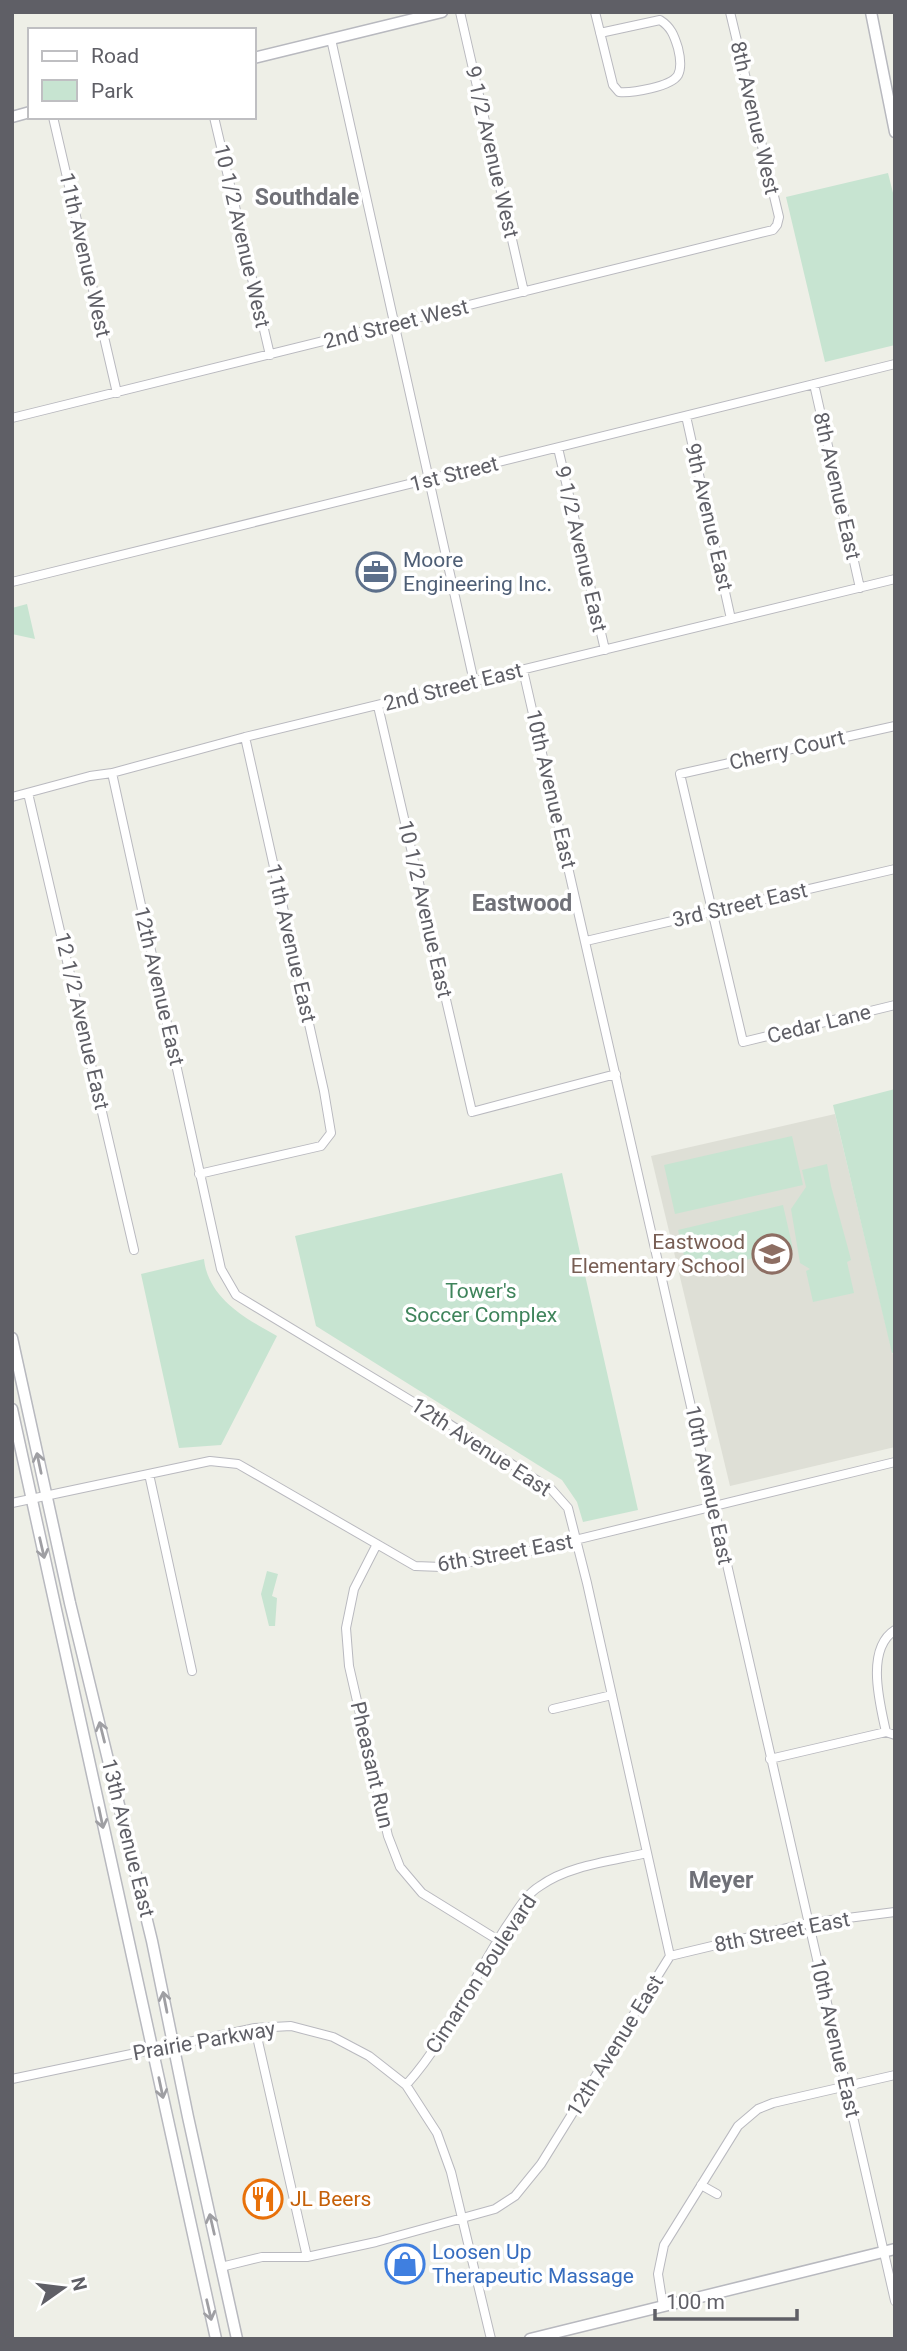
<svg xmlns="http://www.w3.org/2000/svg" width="907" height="2351" viewBox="0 0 907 2351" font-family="Roboto,sans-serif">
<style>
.education{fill:#dedfd6}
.green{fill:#c7e4d1}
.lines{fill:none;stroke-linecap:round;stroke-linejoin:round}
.street-casing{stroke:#b9b9bf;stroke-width:10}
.secondary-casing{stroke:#b8b9bf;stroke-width:13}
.street{stroke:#fff;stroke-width:8}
.secondary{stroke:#fff;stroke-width:10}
.oneway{stroke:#9f9fa3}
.labels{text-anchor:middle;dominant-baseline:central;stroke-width:7;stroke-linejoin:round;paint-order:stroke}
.street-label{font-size:21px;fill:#5f5f66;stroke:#fff}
.service-label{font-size:21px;fill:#4e5e75;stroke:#fff;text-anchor:start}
.education-label{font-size:21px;fill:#785e54;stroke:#fff;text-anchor:end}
.park-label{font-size:21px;fill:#3f845b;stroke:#fff}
.food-label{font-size:21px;fill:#c56008;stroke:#fff;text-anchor:start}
.shop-label{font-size:21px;fill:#366cbe;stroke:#fff;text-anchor:start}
.neighbourhood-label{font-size:23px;font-weight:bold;fill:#707178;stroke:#fff}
</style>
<rect width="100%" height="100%" fill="#eeefe7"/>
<path class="education" d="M835 1114 895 1363V1447L730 1486 651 1156Z"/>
<path class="green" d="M888 173 895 201V345L825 362 786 197Z
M27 604 35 639 12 634V608Z
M895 1089V1352L892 1353 833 1105Z
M792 1136 803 1185 675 1214 664 1165Z
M827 1164 831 1186 849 1252 851 1260 847 1262 854 1293 813 1302 806 1271 810 1269 800 1263 791 1209 806 1187 802 1170Z
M562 1173 638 1510 583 1522 577 1502 562 1480 316 1326 295 1236Z
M783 1205 793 1249 688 1273 678 1230Z
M204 1259C208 1298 246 1319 277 1336L221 1445 179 1448 141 1274Z
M267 1571 278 1574 272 1596 277 1598 275 1626H269L261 1594Z"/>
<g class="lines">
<g class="street-casing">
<path id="street" d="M460 12 524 292
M595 12 613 85 619 92C632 93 671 87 678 75 682 67 680 56 678 48 674 35 671 27 660 20L600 33
M331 39 474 682
M53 117 117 393
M214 117 270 355
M814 384 860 588
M686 416 731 619
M12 418 773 230 777 225 779 217 730 12
M558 448 605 650
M12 582 895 364
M523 670 895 2301
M378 706 472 1112 616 1074
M895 726 680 774 743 1042 895 1005
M112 773 221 1269 236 1295 443 1420 552 1490 568 1508 587 1583 670 1956 541 2164 515 2196 495 2209 376 2242 307 2257H262L221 2267
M28 793 134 1250
M12 797 90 776 112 773 245 737 895 579
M586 941 895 869
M199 1174 321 1146 331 1133 324 1091 245 737
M149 1474 192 1671
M12 1503 210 1461 238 1464 415 1566 442 1567 526 1552 895 1462
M377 1544 354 1589 346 1628 349 1666 388 1836 400 1867 422 1893 498 1940
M553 1709 612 1695
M886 1732C880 1704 865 1649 895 1630
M770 1759 886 1732 895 1735
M670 1956 808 1923 895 1912
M255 2028 307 2257
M12 2079 255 2028 291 2026 333 2037 369 2056 406 2085 437 2133 451 2172 491 2339
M406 2085C447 2040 473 1978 506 1927 516 1913 525 1895 540 1886 569 1865 613 1861 647 1853
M701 2185 717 2194
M663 2306 658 2274 664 2245 738 2126 758 2109 773 2103 895 2075"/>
</g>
<g class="secondary-casing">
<path id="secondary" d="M871 12 895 132
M254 58 442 12
M12 117 30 112
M12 1338 70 1603 152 1941 188 2117 237 2339
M12 1409 216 2339
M530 2339 895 2249"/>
</g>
<use href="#street" class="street"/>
<use href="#secondary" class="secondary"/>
</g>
<defs><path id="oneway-shaft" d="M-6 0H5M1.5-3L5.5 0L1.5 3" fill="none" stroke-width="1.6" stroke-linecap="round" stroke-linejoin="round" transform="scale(1.75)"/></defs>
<g class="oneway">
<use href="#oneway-shaft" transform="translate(39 1463) rotate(-102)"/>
<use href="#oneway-shaft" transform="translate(42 1548) rotate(77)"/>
<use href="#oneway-shaft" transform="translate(102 1732) rotate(-104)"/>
<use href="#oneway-shaft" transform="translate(101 1818) rotate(78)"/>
<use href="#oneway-shaft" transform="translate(165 2002) rotate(-101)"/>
<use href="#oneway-shaft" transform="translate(161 2088) rotate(78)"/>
<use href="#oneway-shaft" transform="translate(212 2224) rotate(-103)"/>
<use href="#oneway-shaft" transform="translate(209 2310) rotate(77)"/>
</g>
<defs>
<g id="office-ring" transform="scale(2.0125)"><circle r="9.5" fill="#fff" stroke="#5c6f8a" stroke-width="1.5"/><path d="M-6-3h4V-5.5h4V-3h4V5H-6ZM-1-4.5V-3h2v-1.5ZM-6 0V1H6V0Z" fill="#5c6f8a"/></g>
<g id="school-ring" transform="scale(2.0125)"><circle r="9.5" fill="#fff" stroke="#8d6e63" stroke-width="1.5"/><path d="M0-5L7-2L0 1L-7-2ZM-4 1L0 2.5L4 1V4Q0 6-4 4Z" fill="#8d6e63"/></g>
<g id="restaurant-ring" transform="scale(2.0125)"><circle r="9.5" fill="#fff" stroke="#e8710a" stroke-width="1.5"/><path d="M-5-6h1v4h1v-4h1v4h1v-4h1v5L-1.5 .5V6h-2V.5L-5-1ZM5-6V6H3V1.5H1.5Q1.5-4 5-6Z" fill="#e8710a"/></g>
<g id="shop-ring" transform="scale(2.0125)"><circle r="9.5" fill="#fff" stroke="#3f7fe0" stroke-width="1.5"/><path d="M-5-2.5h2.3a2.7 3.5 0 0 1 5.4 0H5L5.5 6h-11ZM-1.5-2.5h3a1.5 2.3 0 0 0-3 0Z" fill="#3f7fe0"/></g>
</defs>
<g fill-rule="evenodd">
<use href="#office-ring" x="376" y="572"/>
<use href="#school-ring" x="772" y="1254"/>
<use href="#restaurant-ring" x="263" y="2199"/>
<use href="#shop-ring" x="405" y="2264"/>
</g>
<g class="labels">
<g class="street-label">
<text transform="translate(755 118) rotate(77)">8th Avenue West</text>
<text transform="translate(492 152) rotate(77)">9 1/2 Avenue West</text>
<text transform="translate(242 236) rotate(77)">10 1/2 Avenue West</text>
<text transform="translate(85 255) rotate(77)">11th Avenue West</text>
<text transform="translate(396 324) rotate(-14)">2nd Street West</text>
<text transform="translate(454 474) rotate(-14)">1st Street</text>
<text transform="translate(837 486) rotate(77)">8th Avenue East</text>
<text transform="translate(709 517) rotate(77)">9th Avenue East</text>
<text transform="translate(581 549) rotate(77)">9 1/2 Avenue East</text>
<text transform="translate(453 687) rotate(-14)">2nd Street East</text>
<text transform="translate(787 750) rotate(-13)">Cherry Court</text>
<text transform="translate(551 789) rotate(77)">10th Avenue East</text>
<text transform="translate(740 905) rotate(-13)">3rd Street East</text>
<text transform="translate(425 909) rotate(77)">10 1/2 Avenue East</text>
<text transform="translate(291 943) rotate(77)">11th Avenue East</text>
<text transform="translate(159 986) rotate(77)">12th Avenue East</text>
<text transform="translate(82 1021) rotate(77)">12 1/2 Avenue East</text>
<text transform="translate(819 1024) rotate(-14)">Cedar Lane</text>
<text transform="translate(481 1447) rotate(33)">12th Avenue East</text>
<text transform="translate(709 1485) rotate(78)">10th Avenue East</text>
<text transform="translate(505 1553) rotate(-10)">6th Street East</text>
<text transform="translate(372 1765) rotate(77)">Pheasant Run</text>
<text transform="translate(128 1838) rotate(76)">13th Avenue East</text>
<text transform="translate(782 1932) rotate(-11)">8th Street East</text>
<text transform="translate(481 1974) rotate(-57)">Cimarron Boulevard</text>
<text transform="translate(835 2038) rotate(77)">10th Avenue East</text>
<text transform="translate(204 2041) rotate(-10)">Prairie Parkway</text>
<text transform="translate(615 2046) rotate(-58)">12th Avenue East</text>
</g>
<g class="service-label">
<text x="403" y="560">Moore<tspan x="403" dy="24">Engineering Inc.</tspan></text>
</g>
<g class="education-label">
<text x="745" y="1242">Eastwood<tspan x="745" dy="24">Elementary School</tspan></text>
</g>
<g class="park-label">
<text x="481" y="1291">Tower's<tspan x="481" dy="24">Soccer Complex</tspan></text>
</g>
<g class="food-label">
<text x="290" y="2199">JL Beers</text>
</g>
<g class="shop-label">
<text x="432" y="2252">Loosen Up<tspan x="432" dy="24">Therapeutic Massage</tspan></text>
</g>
<g class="neighbourhood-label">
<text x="307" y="197">Southdale</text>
<text x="522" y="903">Eastwood</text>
<text x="721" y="1880">Meyer</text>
</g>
</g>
<rect width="907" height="2351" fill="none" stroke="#5f5f66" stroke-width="28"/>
<rect x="28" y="28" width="228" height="91" fill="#ffffff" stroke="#bfbfc2" stroke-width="2"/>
<rect x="42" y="51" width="35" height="10" fill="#ffffff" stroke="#bfbfc2" stroke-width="2"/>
<text x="91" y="63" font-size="21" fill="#5f5f66">Road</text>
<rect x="42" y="80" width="35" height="21" fill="#c7e4d1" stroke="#bfbfc2" stroke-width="2"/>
<text x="91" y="98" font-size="21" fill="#5f5f66">Park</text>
<g transform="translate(63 2288) rotate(76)" stroke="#ffffff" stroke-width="5" paint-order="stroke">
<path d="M0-5L12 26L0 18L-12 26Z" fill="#5f5f66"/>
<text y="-10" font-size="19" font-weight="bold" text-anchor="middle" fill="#5f5f66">N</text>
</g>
<path d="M655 2309v10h142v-10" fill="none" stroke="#5f5f66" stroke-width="3.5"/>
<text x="666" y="2309" font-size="21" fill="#5f5f66" stroke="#ffffff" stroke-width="5" paint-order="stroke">100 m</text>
</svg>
